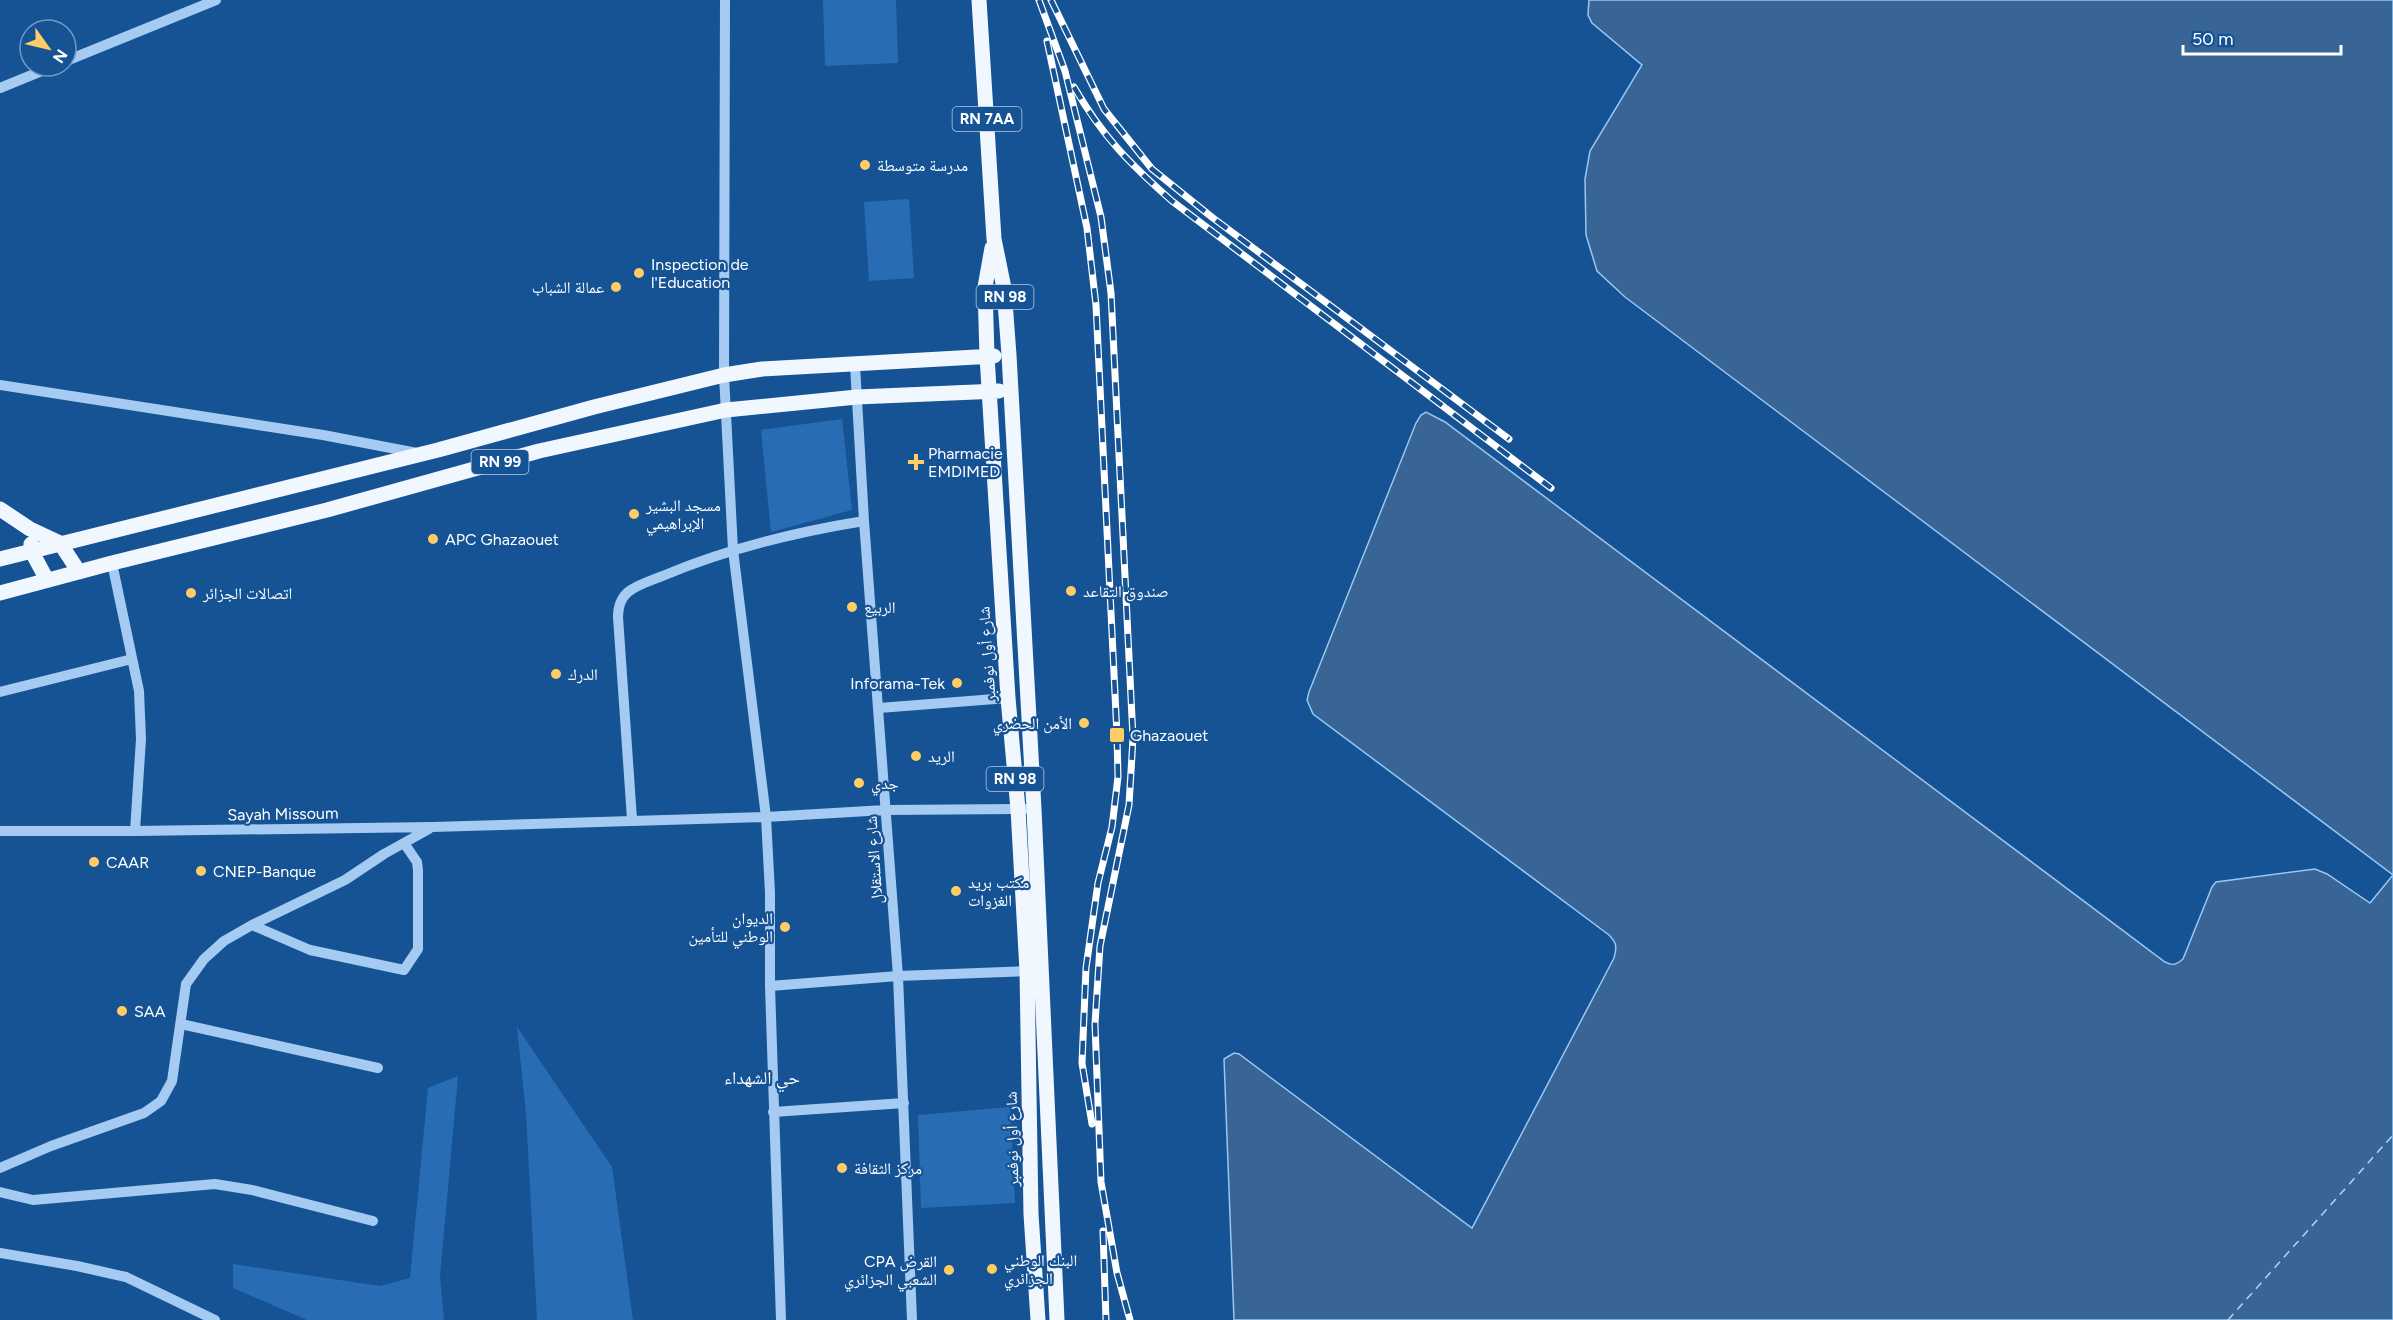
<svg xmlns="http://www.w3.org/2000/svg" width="2393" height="1320" viewBox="0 0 2393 1320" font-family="Figtree,'Noto Naskh Arabic',sans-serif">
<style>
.green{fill:#286db4}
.water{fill:#386595;stroke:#97c7f5;stroke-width:1.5}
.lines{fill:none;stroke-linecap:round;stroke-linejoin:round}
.ferry{stroke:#b2d5f8;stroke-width:1.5;stroke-dasharray:8 6;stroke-linecap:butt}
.minor{stroke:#a5cbf2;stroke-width:10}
.major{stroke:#f0f7ff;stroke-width:15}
.rail-casing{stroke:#fff;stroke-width:7}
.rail{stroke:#155395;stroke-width:4.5;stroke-dasharray:14;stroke-linecap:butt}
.poi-dot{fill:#fc6;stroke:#155395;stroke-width:2}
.labels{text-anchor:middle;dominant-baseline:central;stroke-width:4.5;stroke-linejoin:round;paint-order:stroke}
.shield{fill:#155395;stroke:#b9cbdf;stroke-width:1.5}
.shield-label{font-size:15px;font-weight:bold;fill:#fff}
.poi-label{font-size:16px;fill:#fff;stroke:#155395;text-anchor:start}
.street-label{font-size:16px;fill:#fff;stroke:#155395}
.neighbourhood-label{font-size:18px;fill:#fff;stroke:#155395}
</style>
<rect width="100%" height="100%" fill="#155395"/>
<path class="green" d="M823 0H896L898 63 825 66Z
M909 199 914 278 869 281 864 202Z
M842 419 852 510 771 532 761 430Z
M517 1027 612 1167 633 1320H537L526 1113Z
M458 1076 440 1276 444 1320H307L233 1288V1264L380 1286 410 1278 428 1088Z
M1010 1107 1015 1203 921 1208 918 1115Z"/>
<path class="water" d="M1589 0H2393V1320H1234L1224 1059 1234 1053 1239 1054 1472 1228 1614 958C1617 947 1617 943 1609 935L1313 714 1307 700 1309 692 1416 423 1421 415 1426 412 1445 422 2165 962C2173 966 2176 965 2183 959L2212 887 2216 882 2315 869 2327 874 2370 903 2393 875 1625 297 1597 271 1586 235 1585 179 1590 151 1642 65 1592 23 1588 15Z"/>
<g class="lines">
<path class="ferry" d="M2228 1320 2393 1135"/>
<path class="minor" d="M725 0 724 375 733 550 766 817 770 893V986L781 1320
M66 61 216 0
M0 88 54 66
M855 365 864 521 898 976 912 1320
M0 385 323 435 417 453
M112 563 139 691 141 739 135 831
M0 692 132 659
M879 708 1008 698
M632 819 618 617C618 607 620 599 628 592 638 584 653 580 665 575 729 548 796 532 864 521
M0 831H135L432 827 766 817 885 810 1025 809
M252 925 310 950 404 970 418 949V870L417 862 404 843
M770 986 898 976 1032 971
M181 1024 378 1068
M773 1112 904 1103
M0 1168 51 1146 144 1113 161 1101 172 1081 186 984 204 959 224 941 252 925 345 880 384 854 429 829
M0 1192 33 1200 215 1184 252 1190 373 1221
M0 1253 77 1266 126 1277 215 1320"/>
<path class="major" d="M979 0 994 239 1004 288 1009 355 1034 809 1057 1320
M992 248 985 287 987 356 1008 698 1018 809 1027 971 1031 1214 1038 1320
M0 509 30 529 60 543 79 572
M31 544 32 552 47 580
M0 559 438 450 594 407 724 375 762 369 994 356
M0 593 112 563 327 510 539 451 726 410 857 397 999 391"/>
<g class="rail-casing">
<path id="rail" d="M1039 0 1065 71 1101 217 1111 293 1133 738 1129 805 1100 946 1095 1024 1101 1182 1117 1273 1130 1320
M1051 0 1104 109 1152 169 1213 218 1509 439
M1047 41 1087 228 1096 305 1117 735 1118 777 1112 827 1098 883 1086 968 1082 1063 1092 1124
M1074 87C1103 137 1129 163 1172 201L1551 488
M1103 1231 1106 1320"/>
</g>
<use href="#rail" class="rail"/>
</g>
<g class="poi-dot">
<circle cx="865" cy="165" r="6"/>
<circle cx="639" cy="273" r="6"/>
<circle cx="616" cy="287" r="6"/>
<path d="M913 453h6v6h6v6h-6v6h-6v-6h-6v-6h6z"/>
<circle cx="634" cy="514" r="6"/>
<circle cx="433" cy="539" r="6"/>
<circle cx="1071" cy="591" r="6"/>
<circle cx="191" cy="593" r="6"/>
<circle cx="852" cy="607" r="6"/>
<circle cx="556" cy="674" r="6"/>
<circle cx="957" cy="683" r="6"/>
<circle cx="1084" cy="723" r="6"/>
<rect x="1109" y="727" width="16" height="16" rx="3"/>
<circle cx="916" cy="756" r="6"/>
<circle cx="859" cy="783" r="6"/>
<circle cx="94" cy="862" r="6"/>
<circle cx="201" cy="871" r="6"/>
<circle cx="956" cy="891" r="6"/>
<circle cx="785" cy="927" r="6"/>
<circle cx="122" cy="1011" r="6"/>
<circle cx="842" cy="1168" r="6"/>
<circle cx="992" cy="1269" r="6"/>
<circle cx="949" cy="1270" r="6"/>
</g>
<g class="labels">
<g class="shield">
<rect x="952.5" y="107" width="69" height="24" rx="4.5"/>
<rect x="976.5" y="285" width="57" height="24" rx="4.5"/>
<rect x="471.5" y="450" width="57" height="24" rx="4.5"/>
<rect x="986.5" y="767" width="57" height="24" rx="4.5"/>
</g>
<g class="shield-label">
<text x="987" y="119">RN 7AA</text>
<text x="1005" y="297">RN 98</text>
<text x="500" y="462">RN 99</text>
<text x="1015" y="779">RN 98</text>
</g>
<g class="poi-label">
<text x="877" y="165">مدرسة متوسطة</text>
<text x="651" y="264">Inspection de<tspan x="651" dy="18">l'Education</tspan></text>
<text x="604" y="287" text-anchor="end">عمالة الشباب</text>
<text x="928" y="453">Pharmacie<tspan x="928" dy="18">EMDIMED</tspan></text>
<text x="646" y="505">مسجد البشير<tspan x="646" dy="18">الإبراهيمي</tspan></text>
<text x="445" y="539">APC Ghazaouet</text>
<text x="1083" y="591">صندوق التقاعد</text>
<text x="203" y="593">اتصالات الجزائر</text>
<text x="864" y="607">الربيع</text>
<text x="568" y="674">الدرك</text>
<text x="945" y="683" text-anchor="end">Inforama-Tek</text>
<text x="1072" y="723" text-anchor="end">الأمن الحضري</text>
<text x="1130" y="735">Ghazaouet</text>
<text x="928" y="756">الريد</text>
<text x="871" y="783">جدي</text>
<text x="106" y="862">CAAR</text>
<text x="213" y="871">CNEP-Banque</text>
<text x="968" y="882">مكتب بريد<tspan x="968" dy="18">الغزوات</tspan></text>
<text x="773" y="918" text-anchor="end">الديوان<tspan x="773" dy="18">الوطني للتأمين</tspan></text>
<text x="134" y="1011">SAA</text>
<text x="854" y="1168">مركز الثقافة</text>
<text x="1004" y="1260">البنك الوطني<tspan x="1004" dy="18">الجزائري</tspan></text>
<text x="937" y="1261" text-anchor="end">CPA القرض<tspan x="937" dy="18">الشعبي الجزائري</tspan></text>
</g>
<g class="street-label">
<text transform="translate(987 654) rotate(-94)">شارع أول نوفمبر</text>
<text transform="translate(283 814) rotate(-1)">Sayah Missoum</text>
<text transform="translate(874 860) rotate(-94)">شارع الاستقلال</text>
<text transform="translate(1012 1139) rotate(-91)">شارع أول نوفمبر</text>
</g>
<g class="neighbourhood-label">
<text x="762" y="1078">حي الشهداء</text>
</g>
</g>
<g transform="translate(48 48) rotate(124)"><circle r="28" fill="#155395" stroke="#7398bf" stroke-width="1.5"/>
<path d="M0-4.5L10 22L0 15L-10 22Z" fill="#ffcc66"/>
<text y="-9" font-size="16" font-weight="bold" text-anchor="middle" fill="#ffffff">N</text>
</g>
<path d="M2183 45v9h158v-9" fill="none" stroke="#ffffff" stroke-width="3"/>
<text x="2192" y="45" font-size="18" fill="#ffffff" stroke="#155395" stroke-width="4.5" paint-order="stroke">50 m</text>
</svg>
